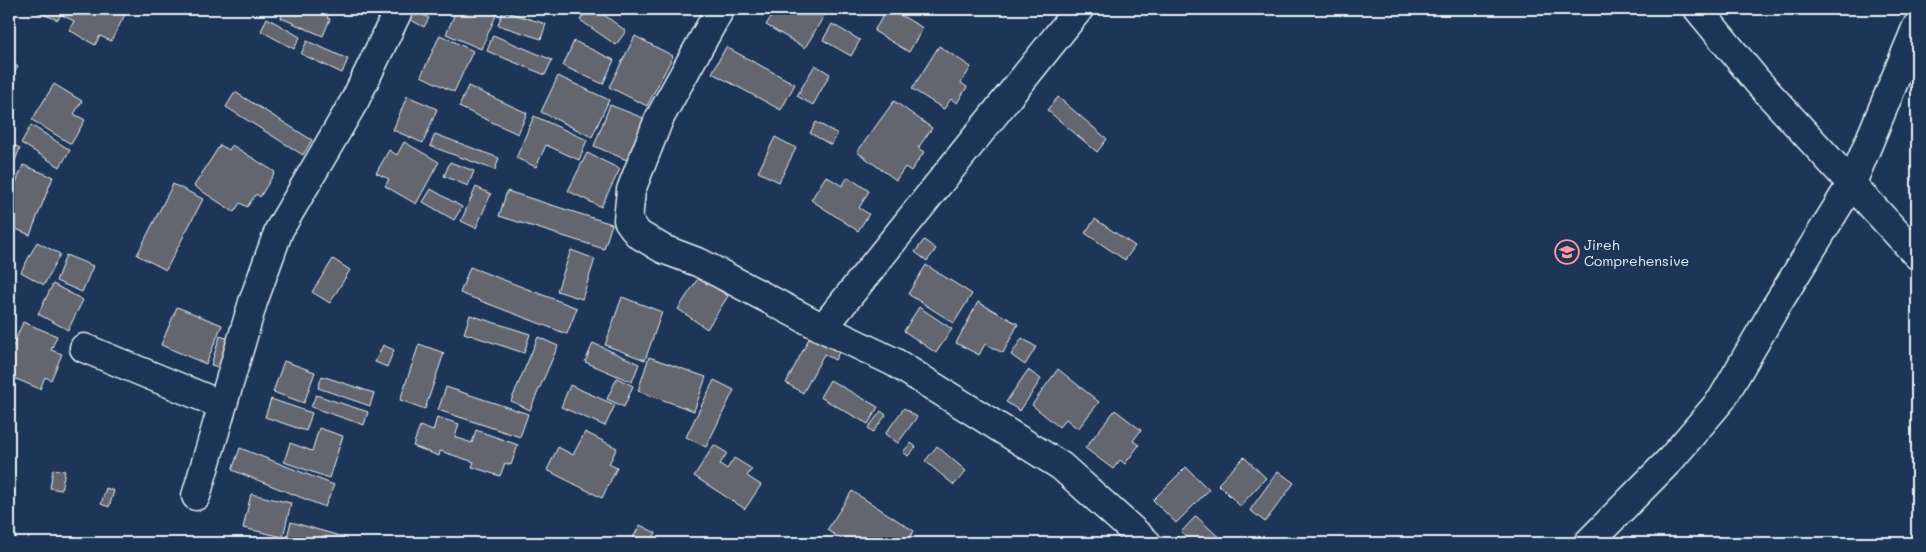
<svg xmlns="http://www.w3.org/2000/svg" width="1926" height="552" viewBox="0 0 1926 552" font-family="Mali,sans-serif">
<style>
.building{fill:#64666e;stroke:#e8f1f8}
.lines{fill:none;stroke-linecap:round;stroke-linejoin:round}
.street-casing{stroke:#e8f1f8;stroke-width:31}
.street{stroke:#1d3557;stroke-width:28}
.labels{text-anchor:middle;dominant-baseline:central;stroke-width:4;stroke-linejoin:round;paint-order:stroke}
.poi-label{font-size:14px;fill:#e8f1f8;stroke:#1d3557;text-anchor:start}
</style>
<rect width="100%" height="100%" fill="#1d3557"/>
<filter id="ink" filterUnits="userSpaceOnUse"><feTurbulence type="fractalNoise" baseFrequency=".02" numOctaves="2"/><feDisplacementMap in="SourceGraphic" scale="10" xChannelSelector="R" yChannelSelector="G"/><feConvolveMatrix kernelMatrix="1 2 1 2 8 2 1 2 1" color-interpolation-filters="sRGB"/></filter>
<g filter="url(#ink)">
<path class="building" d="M38 9H63L58 20 37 12Z
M66 9H128L111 41 100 36 95 45 69 30 74 21 62 15Z
M284 9H331L327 18 330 19 323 36 281 18Z
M412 9 429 18 424 27 407 18Z
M457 9H493L498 11 481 49 446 34Z
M588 9H596L626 31 616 45 580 20Z
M776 9H816L825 14 805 48 766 25Z
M887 9H890L923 28 909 52 874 31Z
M503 11 546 24 541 39 498 25Z
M267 18 300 37 294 49 261 31Z
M832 24 860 40 851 56 823 40Z
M440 35 473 51 454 92 421 76Z
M493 35 552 60 545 75 487 51Z
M635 36 673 56 647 106 609 87Z
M307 41 348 59 342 73 301 54Z
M574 41 614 60 603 84 563 66Z
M939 46 971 67 961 83 967 87 957 103 951 99 944 109 912 89Z
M726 47 795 84 781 110 712 73Z
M9 60 18 67 9 80Z
M815 65 830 74 813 105 797 96Z
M558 76 609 100 592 137 541 112Z
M54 84 82 101 74 114 85 120 71 144 32 120Z
M468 86 527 113 518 134 459 107Z
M235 92 312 140 303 155 226 107Z
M407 96 437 109 423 143 393 130Z
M1058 97 1107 139 1097 152 1047 110Z
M894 101 932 128 918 148 924 152 911 171 905 167 896 180 857 152Z
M610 105 651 121 634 163 594 146Z
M534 116 587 140 579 160 546 145 536 167 516 158Z
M816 122 838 134 831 145 810 133Z
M31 125 70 150 60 167 21 143Z
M435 134 499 158 495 170 430 146Z
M775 137 796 148 779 182 758 172Z
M404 142 439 162 416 204 385 186 389 179 376 173 389 150 397 155Z
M9 143 20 148 9 176Z
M220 145 229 150 232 145 275 172 260 197 256 194 247 207 240 203 234 212 194 186Z
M587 153 620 169 601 207 568 191Z
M450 162 474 171 468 186 444 176Z
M23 165 53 177 30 235 9 226V201Z
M826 176 842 186 848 177 869 191 859 208 869 214 858 231 811 200Z
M173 184 203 199 166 270 137 255Z
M476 187 491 194 476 228 461 221Z
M431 189 462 207 454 220 423 202Z
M507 191 612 224 604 249 499 216Z
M1095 219 1135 246 1125 260 1085 233Z
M924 240 936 249 927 261 915 252Z
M37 242 60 254 44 285 21 272Z
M571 250 595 259 582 299 557 291Z
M66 255 93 266 82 292 56 281Z
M333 259 350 270 330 303 312 292Z
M926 265 972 294 954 323 908 294Z
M470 267 577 308 567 334 460 293Z
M699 277 728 296 707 329 678 309Z
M53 284 83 300 68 330 38 314Z
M622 297 662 312 645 360 605 345Z
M978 302 1018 324 1003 353 985 344 979 355 956 343Z
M177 307 222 325 206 364 161 345Z
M919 307 952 329 936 353 904 331Z
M470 315 530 334 524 353 464 333Z
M23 322 57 336 51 350 62 354 51 380 45 377 40 389 9 376V356Z
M816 325 845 341 835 360 824 354 803 393 786 383Z
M220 336 232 340 222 368 211 365Z
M538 337 558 346 530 410 511 401Z
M1022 338 1036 347 1025 365 1011 355Z
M593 343 639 364 632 382 585 362Z
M419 344 444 353 425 409 400 400Z
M383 345 394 350 387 367 375 362Z
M649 357 706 377 694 411 638 391Z
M284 361 315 372 304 403 273 392Z
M1058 369 1099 402 1078 429 1066 419 1059 427 1032 405Z
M1028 370 1041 379 1020 411 1006 402Z
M322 376 374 393 370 406 318 388Z
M617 378 633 386 624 407 607 399Z
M714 380 734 390 706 447 686 437Z
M830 380 878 407 868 424 820 397Z
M570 385 615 405 605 426 561 407Z
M446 387 528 414 520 437 438 410Z
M316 395 368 412 364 425 311 407Z
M271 399 312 413 306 431 265 417Z
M904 408 917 417 898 443 885 434Z
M1115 410 1141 430 1133 441 1139 445 1125 464 1120 460 1113 469 1085 448Z
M881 411 886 415 873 432 868 428Z
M437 417 459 424 455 437 472 443 476 430 518 445 511 465 505 463 500 476 472 467 474 462 440 451 439 456 413 446 420 426 433 431Z
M319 428 343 436 329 478 284 462 290 443 312 451Z
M585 432 617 448 609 464 617 468 602 498 547 470 558 447 573 455Z
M911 443 916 447 908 456 903 452Z
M714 445 727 453 720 464 727 469 734 458 752 469 747 476 761 485 745 509 694 476Z
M937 446 966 471 954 485 925 461Z
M240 448 334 485 325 507 232 470Z
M1244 457 1266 478 1240 506 1218 484Z
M1186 467 1209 490 1176 523 1153 500Z
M53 469 65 471 61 490 50 488Z
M1278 471 1294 483 1265 522 1250 510Z
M106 488 114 491 109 507 101 504Z
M852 491 914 531 906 543H848L827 530Z
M251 494 291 503 283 537 243 528Z
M1196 516 1225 543H1193L1181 532Z
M291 522 347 538 345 543H309L287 537Z
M640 525 656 533 650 543H630Z"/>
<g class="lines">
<g class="street-casing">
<path id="street" d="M720 9 659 119 631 190 628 220 638 234 663 249 700 263 823 328 894 362 1061 466 1147 543
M1698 9 1757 81 1917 255
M823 328 1079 9
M84 348 222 405
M196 496 253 302 279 230 355 100 399 9
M1588 543 1671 459 1722 399 1775 308 1852 183 1917 26"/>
</g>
<use href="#street" class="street"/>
</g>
</g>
<defs>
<g id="school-ring" transform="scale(1.25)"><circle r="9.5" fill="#1d3557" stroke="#ff9aa2" stroke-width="1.5"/><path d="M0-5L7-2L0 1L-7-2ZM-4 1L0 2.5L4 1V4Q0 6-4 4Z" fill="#ff9aa2"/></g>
</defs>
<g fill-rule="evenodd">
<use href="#school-ring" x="1567" y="252"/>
</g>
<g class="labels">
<g class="poi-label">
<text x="1584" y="244">Jireh<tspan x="1584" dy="16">Comprehensive</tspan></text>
</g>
</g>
<rect width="1926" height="552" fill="none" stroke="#1d3557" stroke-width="30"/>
<rect x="15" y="15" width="1896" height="522" fill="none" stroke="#e8f1f8" stroke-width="2" filter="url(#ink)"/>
</svg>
